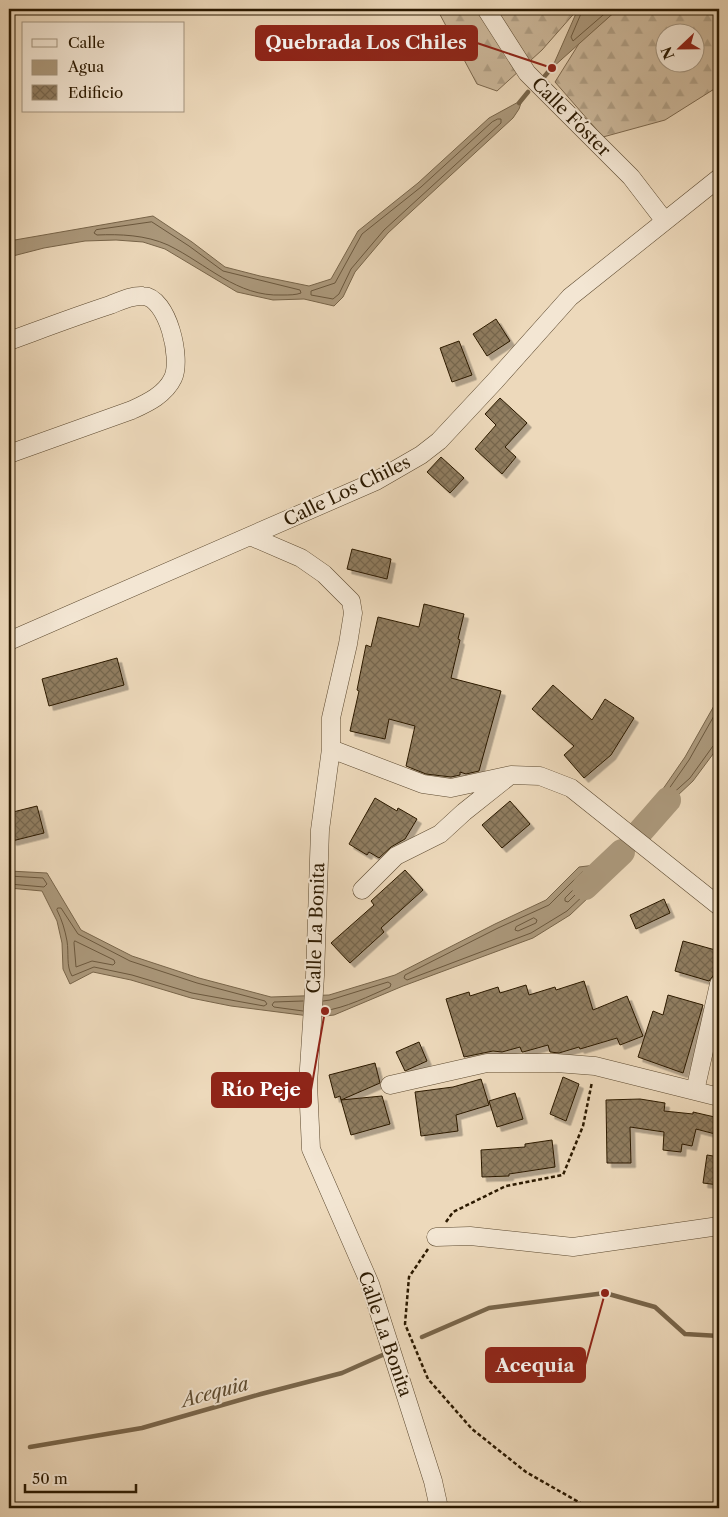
<svg xmlns="http://www.w3.org/2000/svg" width="728" height="1517" viewBox="0 0 728 1517" font-family="'Libre Caslon Text',serif">
<style>
.forest{fill:url(#forest-firs);stroke:#7c684e;fill-rule:evenodd}
.water{fill:#ab987b;stroke:#78654a}
.lines{fill:none;stroke-linecap:round;stroke-linejoin:round}
.shore{stroke:#6b583e;stroke-width:1}
.stream{stroke:#78654a;stroke-width:4.5}
.river{stroke:#ab987b;stroke-width:26}
.building{fill:url(#building-cross-hatch);stroke:#2b1900;filter:url(#shadow)}
.minor-casing{stroke:#5c492f;stroke-width:19}
.path{stroke:#2b1900;stroke-width:2.5;stroke-dasharray:4 2.5;stroke-linecap:butt}
.minor{stroke:#f3e6d3;stroke-width:18}
.labels{text-anchor:middle;dominant-baseline:central;stroke-width:4;stroke-linejoin:round;paint-order:stroke}
.street-label{font-size:18px;fill:#2b1900;stroke:#f3e6d3}
.water-label{font-size:19px;font-style:italic;fill:#5e4c31;stroke:#f3e6d3}
.leader{fill:none;stroke:#8f2418;stroke-width:2}
.callout-dot{fill:#8f2418;stroke:#f3e6d3;stroke-width:2}
.callout{fill:#8f2418;stroke:#8f2418;stroke-width:2}
.callout-label{font-size:19px;text-anchor:middle;font-weight:bold;fill:#fff}
</style>
<defs>
<pattern id="forest-firs" width="22" height="20" patternUnits="userSpaceOnUse" patternTransform="scale(1.25)"><rect width="22" height="20" fill="#ccb89b"/><path d="M5 1l3.5 6h-7zM16 11l3.5 6h-7z" fill="#af9e84"/></pattern>
<pattern id="building-cross-hatch" width="8" height="8" patternUnits="userSpaceOnUse" patternTransform="scale(1.25)"><rect width="8" height="8" fill="#907d61"/><path d="M0 0l8 8M0 8l8-8" fill="none" stroke="#76664e"/></pattern>
<filter id="shadow"><feDropShadow dx="4.5" dy="4.5" stdDeviation="0" flood-color="#0004"/></filter>
</defs>
<rect width="100%" height="100%" fill="#edd9bb"/>
<filter id="stains"><feTurbulence type="fractalNoise" baseFrequency=".004" numOctaves="4"/><feColorMatrix values="0 0 0 0 .2 0 0 0 0 .09 0 0 0 0 .02 0 0 0 .5 -.17"/></filter>
<radialGradient id="worn" r=".72"><stop offset=".6" stop-color="#630" stop-opacity="0"/><stop offset="1" stop-color="#630" stop-opacity=".3"/></radialGradient>
<path class="forest" d="M437 9H578L542 50 497 91 477 84Z
M618 9H719V86L665 120 603 137 555 82 580 42ZM666 32H696V62H666Z"/>
<path class="water" d="M578 9H618L552 68Z
M522 100 519 109 513 118 388 233 355 272 343 297 334 306 304 299 273 300 237 292 165 249 143 242 116 240 85 241 44 248 9 257V241L153 216 192 242 225 267 260 276 309 286 331 279 358 231 418 183 489 118Z
M719 697V746L693 781 645 826 656 799 685 757Z
M612 863 611 876 570 915 533 938 403 986 334 1015 317 1017 231 1006 191 998 131 980 93 972 70 984 63 969 62 943 57 921 42 891 9 888V871L47 873 81 930 132 956 199 978 271 997 329 995 395 975 495 924 546 900 579 867Z"/>
<g class="lines">
<path class="shore" d="M583 9 571 37 573 41 610 9
M498 119H501V123L384 230 351 269 339 294 333 299 311 295V291L335 283 362 234 421 187 492 122Z
M152 222 189 246 223 271 300 290 301 293C296 295 289 295 282 295 237 297 207 264 168 245 146 235 120 234 97 235L94 233 96 230Z
M719 707 689 760 666 793 667 796H670L690 778 713 746 719 744
M604 869 606 871V874L567 911 531 933 407 980 404 978 405 975 498 928 549 905 582 872Z
M9 876 43 878 47 884 44 887 9 884
M587 878 589 880 588 882 568 902 565 901V898L584 879Z
M58 908H61L78 934 130 961 197 983 265 1001 267 1004 264 1006 192 993 132 975 94 967 72 976C66 966 69 953 67 941 65 930 62 920 57 910Z
M534 918 537 920 536 923 518 931 515 930 516 927Z
M75 941 114 960 115 963 113 965 92 961 76 967 74 943Z
M303 1011 274 1007 272 1005 274 1002 303 1001
M323 1011C346 1008 369 996 390 987L391 984 388 982 330 1000 323 1001"/>
<path class="stream" d="M544 77 554 65
M519 103 528 92
M422 1337 489 1308 605 1293 655 1307 685 1334 719 1336
M30 1447 142 1428 261 1394 342 1373 387 1353"/>
<path class="river" d="M639 833 668 800
M585 887 622 852"/>
</g>
<path class="building" d="M496 319 510 341 487 356 473 334Z
M459 341 472 375 452 382 440 348Z
M500 398 527 423 505 447 516 457 502 474 475 449 496 425 485 414Z
M441 457 464 478 450 493 427 472Z
M352 549 391 559 387 579 347 569Z
M424 604 464 614 458 639 460 640 451 678 501 691 479 771 466 774 460 772V775L451 777 426 774 406 766 415 726 389 719 385 739 350 731 359 691 357 690 366 645 371 647 378 617 419 627Z
M117 658 124 685 49 706 42 679Z
M553 685 592 720 605 699 634 718 611 755 584 778 564 755 574 746 532 709Z
M375 798 397 811 398 808 417 819 405 839 391 847 379 858 369 852 367 855 349 844Z
M510 801 530 824 502 848 482 825Z
M37 806 44 833 12 841 9 829V813Z
M405 870 423 890 381 928 384 932 350 963 331 943 374 905 371 901Z
M664 899 670 913 636 929 630 915Z
M683 941 719 951 713 976 709 981 675 971Z
M584 981 593 1010 627 996 643 1036 620 1045 617 1038 580 1049 579 1047 559 1053 550 1052 548 1045 523 1052H522L520 1047 502 1052 493 1051 464 1057 446 999 469 992 470 996 498 987 500 993 526 985 529 995 555 987 556 990Z
M668 995 703 1005 683 1073 638 1057 653 1011 663 1015Z
M419 1042 427 1061 405 1071 396 1052Z
M375 1063 380 1083 341 1100 340 1096 335 1098 329 1075Z
M563 1077 579 1084 566 1121 550 1114Z
M481 1079 489 1105 456 1115 458 1131 421 1136 415 1092 453 1087Z
M515 1093 523 1119 497 1127 489 1101Z
M382 1096 390 1124 351 1135 341 1100Z
M640 1099 665 1103 664 1111 693 1114V1112L719 1118V1135L696 1129 692 1146 682 1144 681 1152 663 1150 664 1132 630 1127 631 1163H607L606 1100Z
M552 1140 555 1167 509 1174V1176L482 1177 481 1150 525 1147V1144Z
M707 1155 719 1157V1185L703 1183Z"/>
<g class="lines">
<g class="minor-casing">
<path id="minor" d="M486 9 527 73 631 177 664 220
M9 341C42 329 76 316 110 305 120 301 132 295 143 296 168 297 182 359 173 378 165 395 147 403 132 410L9 454
M250 536 301 558 324 574 351 601 353 613 348 644 331 718V749L320 830 315 976 308 1084 311 1149 370 1284 433 1481 439 1508
M9 641 376 481 421 455 439 441 495 381 570 297 719 178
M331 749 423 784 451 788 511 775 540 776 571 788 719 906
M362 890 396 856 440 834 464 812 508 777
M390 1085 487 1063H556L595 1066 719 1097
M695 1091 719 984
M436 1237 470 1236 573 1247 719 1226"/>
</g>
<path class="path" d="M446 1222 453 1212 506 1186 563 1175 583 1126 592 1082
M428 1249 409 1277 405 1324 428 1379 472 1429 526 1472 589 1508"/>
<use href="#minor" class="minor"/>
</g>
<g class="labels">
<g class="street-label">
<text transform="translate(571 117) rotate(45)">Calle Fóster</text>
<text transform="translate(347 491) rotate(-26)">Calle Los Chiles</text>
<text transform="translate(316 928) rotate(-88)">Calle La Bonita</text>
<text transform="translate(385 1334) rotate(71)">Calle La Bonita</text>
</g>
<g class="water-label">
<text transform="translate(215 1392) rotate(-15)">Acequia</text>
</g>
</g>
<path class="leader" d="M552 68L477 43M325 1011L311 1090M605 1293L585 1365"/>
<g class="callout-dot">
<circle cx="552" cy="68" r="5"/>
<circle cx="325" cy="1011" r="5"/>
<circle cx="605" cy="1293" r="5"/>
</g>
<g class="callout">
<rect x="256" y="26" width="221" height="34" rx="5"/>
<rect x="212" y="1073" width="99" height="34" rx="5"/>
<rect x="486" y="1348" width="99" height="34" rx="5"/>
</g>
<g class="callout-label">
<text x="366" y="49">Quebrada Los Chiles</text>
<text x="261" y="1096">Río Peje</text>
<text x="535" y="1372">Acequia</text>
</g>
<rect width="728" height="1517" fill="none" stroke="#edd9bb" stroke-width="30"/>
<rect x="10" y="10" width="708" height="1497" fill="none" stroke="#2b1900" stroke-width="2.5"/>
<rect x="15" y="15" width="698" height="1487" fill="none" stroke="#2b1900"/>
<rect x="22" y="22" width="162" height="90" fill="#f3e6d3" stroke="#a3947f"/>
<rect x="32" y="39" width="25" height="8" fill="#f3e6d3" stroke="#a3947f"/>
<text x="68" y="48" font-size="15" fill="#2b1900">Calle</text>
<rect x="32" y="60" width="25" height="15" fill="#ab987b" stroke="#a3947f"/>
<text x="68" y="72" font-size="15" fill="#2b1900">Agua</text>
<rect x="32" y="85" width="25" height="15" fill="url(#building-cross-hatch)" stroke="#a3947f"/>
<text x="68" y="98" font-size="15" fill="#2b1900">Edificio</text>
<g transform="translate(680 48) rotate(248)"><circle r="24" fill="#f3e6d3" stroke="#a3947f"/>
<path d="M0-4L9 19L0 12L-9 19Z" fill="#8f2418"/>
<text y="-8" font-size="14" font-weight="bold" text-anchor="middle" fill="#2b1900">N</text>
</g>
<path d="M25 1484v8h111v-8" fill="none" stroke="#2b1900" stroke-width="2.5"/>
<text x="32" y="1484" font-size="15" fill="#2b1900" stroke="#f3e6d3" stroke-width="4" paint-order="stroke">50 m</text>
<rect width="100%" height="100%" filter="url(#stains)"/>
<rect width="100%" height="100%" fill="url(#worn)"/>
</svg>
